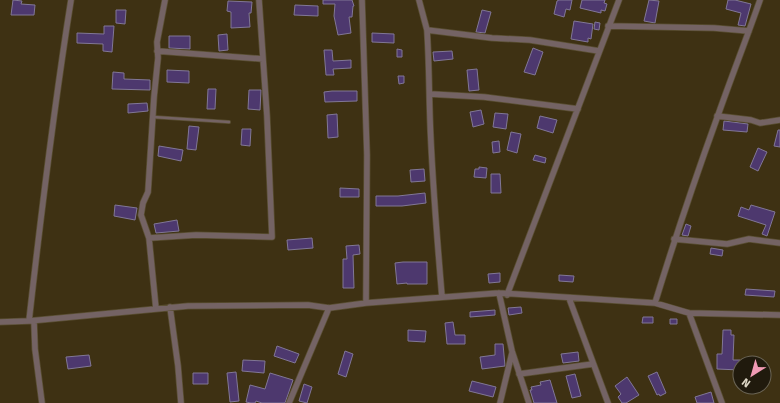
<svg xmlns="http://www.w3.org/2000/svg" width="780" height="403" viewBox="0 0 780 403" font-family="'Fira Sans',sans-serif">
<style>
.building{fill:#4d386e;stroke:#817796}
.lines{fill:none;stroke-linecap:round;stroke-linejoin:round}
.lane-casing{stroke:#5a4f33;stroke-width:4}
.street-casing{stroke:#5a4f33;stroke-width:7}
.lane{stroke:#746364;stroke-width:2.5}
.street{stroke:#746364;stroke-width:5.5}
</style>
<rect width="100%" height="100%" fill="#3e3113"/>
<path class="building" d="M13 0 22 1 21 4 35 5 34 15H11Z
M323 0H352L354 6H353L352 17H349L351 33 338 35 334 16 335 4H323Z
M559 0H572L570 10 566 9 564 17 554 14 557 1Z
M582 0H605L604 3 607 4 605 11 601 10V13L580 8Z
M649 0 659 1 655 23 644 21Z
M728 0H735L751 4 745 26 738 25 741 13 726 9Z
M228 1 252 2 251 13H249L250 27 231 28V12L227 11Z
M295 5 318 6V16L294 15Z
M116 10H126L125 24 116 23Z
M482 10 491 12 485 33 476 32Z
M574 21 593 24 591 39 588 38V42L571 39Z
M595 22 600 23 599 30 594 29Z
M104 26H114L112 52 103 51V44L77 43V33L104 34Z
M372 33 394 34V43L372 42Z
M227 34 228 50 219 51 218 35Z
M169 36H190V49L169 48Z
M533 48 543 52 535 75 524 72Z
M397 49 402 50V57H397Z
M324 50H332L333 61 351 60V68L333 69 334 75H326Z
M452 51 453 59 434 61 433 52Z
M477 69 479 90 469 91 467 70Z
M167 70 189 71V83L167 82Z
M113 72 124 73V79L150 80V90L112 89Z
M398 76H404V83L399 84Z
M208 89H216L215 109H207Z
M249 90H261L260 110 248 109Z
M332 91H357V101L325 102 324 92Z
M147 103 148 111 128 113V104Z
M481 110 484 124 473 127 470 112Z
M495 113 508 114 506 129 493 127Z
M337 114 338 137 328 138 327 115Z
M540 116 557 120 553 133 537 128Z
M724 121 748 124 747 132 723 130Z
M189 126 199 127 196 150 187 149Z
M242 129H251L250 146 241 145Z
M778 130H780V147L774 146Z
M511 132 521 134 517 153 507 150Z
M499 141 500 152 493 153 492 142Z
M159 146 183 150 181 161 158 156Z
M758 148 767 152 758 171 750 167Z
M535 155 546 158 545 163 533 160Z
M479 167 487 168 486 178 474 177 475 169H479Z
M424 169 425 181 411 182 410 170Z
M491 174H500L501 193H491Z
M340 188 359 189V197H340Z
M425 193 426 203 402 206H376V196H398Z
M115 205 137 208 135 220 114 216Z
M751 205 775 212 767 236 762 234 766 225 738 216 741 207 749 210Z
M177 220 179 231 156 233 154 224Z
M686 224 691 226 688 236 682 235Z
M312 238 313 248 288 250 287 240Z
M359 245 360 254 353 255 354 288H343V259H347L346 246Z
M711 248 723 250 722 256 710 254Z
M403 262H427V284H407V283L397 284 395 263Z
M500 273V282L489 283 488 274Z
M559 275 574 276 573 282 559 281Z
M746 289 775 291 774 297 745 295Z
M521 307 522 313 509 315 508 308Z
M495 310V315L470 317V312Z
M643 317H653V323H642Z
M670 319H677V324H670Z
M453 322 455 335H465V344H447L445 323Z
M408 330 426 331 425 342 408 341Z
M723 330H731V335H734L733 360H740V370L717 369V354H722Z
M495 344H503L505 366 482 369 480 357 495 355Z
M277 346 299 354 295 363 274 356Z
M345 351 353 354 346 377 338 374Z
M578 352 579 361 563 363 561 354Z
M89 355 91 366 68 369 66 357Z
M243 360 265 361 264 373 242 371Z
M236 372 239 401 230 402 227 373Z
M657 372 666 393 660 396 659 394 657 395 648 376Z
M193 373H208V384H193Z
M270 373 293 380 285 403H262L256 401 255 403H251L246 402 250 385 265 389Z
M575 374 581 396 572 398 566 376Z
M627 377 639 395 626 403H622L618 397 621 394 615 386Z
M550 380 557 403H534L530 390H532L531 387 541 385 540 382Z
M472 381 496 387 493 397 469 391Z
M304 384 312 387 307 403 299 401Z
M711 392 714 403H697L695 397Z"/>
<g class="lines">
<g class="lane-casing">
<path id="lane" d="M153 117 229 122"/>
</g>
<g class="street-casing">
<path id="street" d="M362 0 367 155 366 303
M419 0 427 30
M608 26 714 28 749 31
M157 51 263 59
M430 94 484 97 578 109
M717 116 751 120 760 123 780 120
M149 238 196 235 272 237 267 116 259 0
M674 239 727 244 749 239 780 243
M499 293 512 351 529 403
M507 295 619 0
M442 297C437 238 432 179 430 119 429 90 429 60 427 30L492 38 530 40 599 51
M569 298 608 403
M655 303C674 241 695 179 717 118 731 78 746 40 760 0
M170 307 178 366 181 403
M156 309 149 238 141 215 143 203 148 192 154 97 158 58 157 42 165 0
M689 313 722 403
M29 321C41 214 54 107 71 0
M34 321 35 349 42 403
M0 322 29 321 188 306 308 305 329 308 366 303 499 293 655 303 689 313 780 315
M519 374 593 364
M289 403 329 308
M500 403 512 353"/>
</g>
<use href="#lane" class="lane"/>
<use href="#street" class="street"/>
</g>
<g transform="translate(752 375) rotate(217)"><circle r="19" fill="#201a0d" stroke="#6b6556"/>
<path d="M0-3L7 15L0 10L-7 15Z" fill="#f09ab4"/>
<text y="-6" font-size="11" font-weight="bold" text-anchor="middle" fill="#dcd5c4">N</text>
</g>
</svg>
